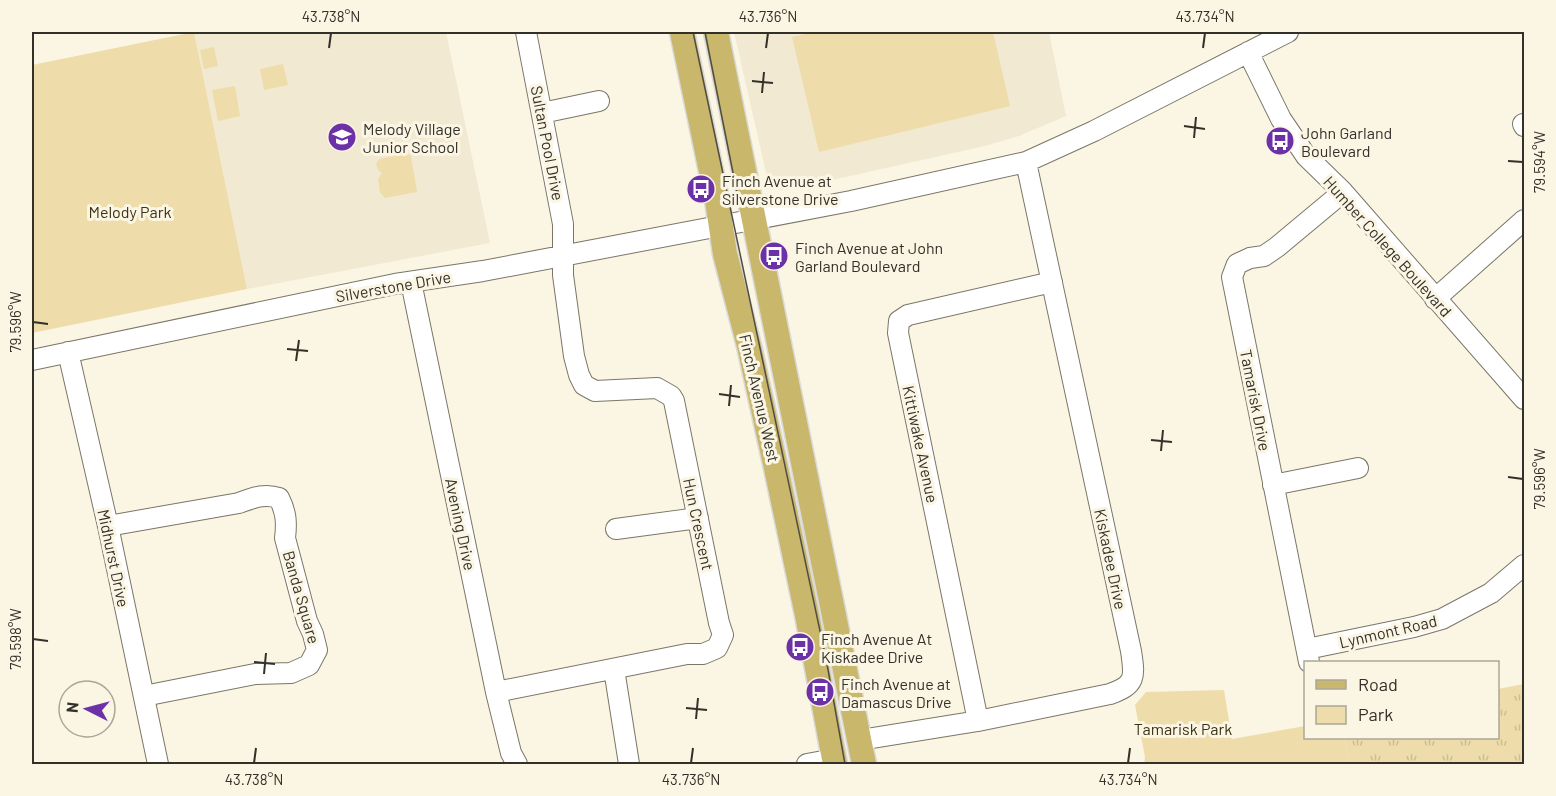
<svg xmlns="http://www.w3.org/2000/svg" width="1556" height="796" viewBox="0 0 1556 796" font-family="Barlow,sans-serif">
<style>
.built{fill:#f1e9d1}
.grass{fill:url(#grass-tufts)}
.park{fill:#eda}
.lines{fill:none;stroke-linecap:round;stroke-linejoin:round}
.minor-casing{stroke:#7b7667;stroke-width:22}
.major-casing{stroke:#dadad8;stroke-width:27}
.minor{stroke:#fff;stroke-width:20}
.major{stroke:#c9b76c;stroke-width:24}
.tram{stroke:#504d45;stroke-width:1.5}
.ticks{fill:none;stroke:#323029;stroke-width:2}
.labels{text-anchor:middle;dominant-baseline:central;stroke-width:6;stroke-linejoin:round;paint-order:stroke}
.poi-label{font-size:16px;fill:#323029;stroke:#fbf5e4;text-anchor:start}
.street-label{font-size:16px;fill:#323029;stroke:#fbf5e4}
.park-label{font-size:16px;fill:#3c3315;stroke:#fbf5e4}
.neatline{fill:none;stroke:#323029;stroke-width:2}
.ticks-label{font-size:15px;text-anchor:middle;fill:#323029}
</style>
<defs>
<pattern id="grass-tufts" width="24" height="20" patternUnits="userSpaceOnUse" patternTransform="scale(1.5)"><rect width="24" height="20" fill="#eda"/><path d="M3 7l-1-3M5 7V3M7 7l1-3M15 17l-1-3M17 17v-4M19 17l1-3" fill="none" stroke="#cdbe92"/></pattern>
</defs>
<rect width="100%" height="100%" fill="#fbf5e4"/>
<path class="built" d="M194 32H446L490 243 247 289Z
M734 32H1049L1066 116 1019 136 985 146 787 190H780L774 188 767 177Z"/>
<path class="grass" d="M1524 684V764H1350L1344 738H1498V689Z"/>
<path class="park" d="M194 32 247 289 32 333V65Z
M814 32H993L1010 106 819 152 792 37Z
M214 47 218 66 204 69 200 50Z
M283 64 288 85 264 90 260 69Z
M235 86 240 116 218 121 212 90Z
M407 153 411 156 417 192 385 198 380 192 378 179 382 173 378 170 376 164 379 159Z
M1224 690 1232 739 1305 726 1306 738H1344L1350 764H1144L1145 757 1135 705 1146 692Z"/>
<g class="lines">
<g class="minor-casing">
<path id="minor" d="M1248 52 1281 119 1306 156 1343 192 1524 399
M542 113 599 101
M1523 124 1524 126
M411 282 496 692 511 753 517 764
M1435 299 1524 220
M68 352 108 526 158 764
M32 360 395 284 483 271 851 201 1026 162 1094 131 1288 32
M1273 485 1358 468
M108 526 239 503C253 498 264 493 279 498 286 512 287 522 285 538L307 621 313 634 317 650 309 665 291 673 255 674 144 696
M616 529 698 518
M1307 649 1414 627 1442 619 1491 593 1524 565
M1309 662 1232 277 1237 264 1250 258 1264 256 1277 247 1343 192
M614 669 629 764
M496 692 687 654H703L717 648 723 635 719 623 674 401 671 396 657 388 595 391 584 385 579 375 574 356 563 275V224L526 32
M978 721 898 333 899 321 908 315 1052 282
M860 740 978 721 1110 694C1136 685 1135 677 1131 651L1026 162
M807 764 834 759"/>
</g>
<g class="major-casing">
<path id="major" d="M682 32 717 200 725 254 749 346 776 468 807 615 835 764
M716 32 864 764"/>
</g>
<use href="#minor" class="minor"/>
<use href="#major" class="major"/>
<path class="tram" d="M693 32 827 664 845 764
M705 32 739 203"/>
</g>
<path class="ticks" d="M329 48 331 33M766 48 768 33M1203 48 1205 33M752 81 773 83M762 93 764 72M1184 126 1205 129M1194 138 1196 117M1508 161 1523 162M33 322 48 324M287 349 308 351M296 361 299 340M719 394 740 397M729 406 731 385M1151 440 1172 442M1161 451 1163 430M1508 477 1523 479M33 639 48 641M254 662 275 664M264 674 266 653M686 708 707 710M696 719 698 698M254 763 256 748M691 763 693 748M1128 763 1130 748"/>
<defs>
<g id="school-disc" transform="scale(1.5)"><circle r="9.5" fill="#6c31a7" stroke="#fbf5e4"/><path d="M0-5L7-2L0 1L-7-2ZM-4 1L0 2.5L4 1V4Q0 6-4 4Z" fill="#fff"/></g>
<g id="bus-disc" transform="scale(1.5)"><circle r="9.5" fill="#6c31a7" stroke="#fbf5e4"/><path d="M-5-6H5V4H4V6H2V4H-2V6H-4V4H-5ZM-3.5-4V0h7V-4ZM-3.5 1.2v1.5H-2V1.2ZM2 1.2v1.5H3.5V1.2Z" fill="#fff"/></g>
</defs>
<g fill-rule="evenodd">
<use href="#school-disc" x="342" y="137"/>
<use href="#bus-disc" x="1280" y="141"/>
<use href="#bus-disc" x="701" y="189"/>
<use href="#bus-disc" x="774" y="256"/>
<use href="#bus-disc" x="800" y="647"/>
<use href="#bus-disc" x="820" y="692"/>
</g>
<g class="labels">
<g class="poi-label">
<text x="363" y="128">Melody Village<tspan x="363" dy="18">Junior School</tspan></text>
<text x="1301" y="132">John Garland<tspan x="1301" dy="18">Boulevard</tspan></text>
<text x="722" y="180">Finch Avenue at<tspan x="722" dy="18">Silverstone Drive</tspan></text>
<text x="795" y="247">Finch Avenue at John<tspan x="795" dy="18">Garland Boulevard</tspan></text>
<text x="821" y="638">Finch Avenue At<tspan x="821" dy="18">Kiskadee Drive</tspan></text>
<text x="841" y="683">Finch Avenue at<tspan x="841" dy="18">Damascus Drive</tspan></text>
</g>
<g class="street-label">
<text transform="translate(548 143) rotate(79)">Sultan Pool Drive</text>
<text transform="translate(1388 246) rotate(48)">Humber College Boulevard</text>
<text transform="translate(393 286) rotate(-10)">Silverstone Drive</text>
<text transform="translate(760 398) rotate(77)">Finch Avenue West</text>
<text transform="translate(1256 400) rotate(79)">Tamarisk Drive</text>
<text transform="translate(921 444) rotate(78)">Kittiwake Avenue</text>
<text transform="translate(461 524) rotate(78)">Avening Drive</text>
<text transform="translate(699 524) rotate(78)">Hun Crescent</text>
<text transform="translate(114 558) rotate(78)">Midhurst Drive</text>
<text transform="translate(1111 559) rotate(78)">Kiskadee Drive</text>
<text transform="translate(302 597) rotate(74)">Banda Square</text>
<text transform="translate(1388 631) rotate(-13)">Lynmont Road</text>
</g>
<g class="park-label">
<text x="130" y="211">Melody Park</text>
<text x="1183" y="728">Tamarisk Park</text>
</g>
</g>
<rect width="1556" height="796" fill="none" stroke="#fbf5e4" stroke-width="66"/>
<rect x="1304" y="661" width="195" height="78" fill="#fbf5e4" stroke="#aba699" stroke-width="1.5"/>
<rect x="1316" y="680" width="30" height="9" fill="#c9b76c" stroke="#aba699" stroke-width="1.5"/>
<text x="1358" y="691" font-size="18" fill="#323029">Road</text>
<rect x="1316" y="706" width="30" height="18" fill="#eeddaa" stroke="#aba699" stroke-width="1.5"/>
<text x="1358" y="721" font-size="18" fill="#323029">Park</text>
<g transform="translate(87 709) rotate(276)"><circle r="28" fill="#fbf5e4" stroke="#aba699" stroke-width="1.5"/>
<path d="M0-4.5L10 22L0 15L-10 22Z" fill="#6c31a7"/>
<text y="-9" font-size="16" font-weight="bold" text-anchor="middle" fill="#323029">N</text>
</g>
<rect x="33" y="33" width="1490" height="730" class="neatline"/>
<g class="ticks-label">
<text x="331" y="22">43.738°N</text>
<text x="768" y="22">43.736°N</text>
<text x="1205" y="22">43.734°N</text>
<text transform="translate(1540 162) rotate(-90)" y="5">79.594°W</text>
<text transform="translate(16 322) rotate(-90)" y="5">79.596°W</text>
<text transform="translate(1540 479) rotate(-90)" y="5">79.596°W</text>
<text transform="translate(16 639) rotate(-90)" y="5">79.598°W</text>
<text x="254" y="785">43.738°N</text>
<text x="691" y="785">43.736°N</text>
<text x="1128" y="785">43.734°N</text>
</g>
</svg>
